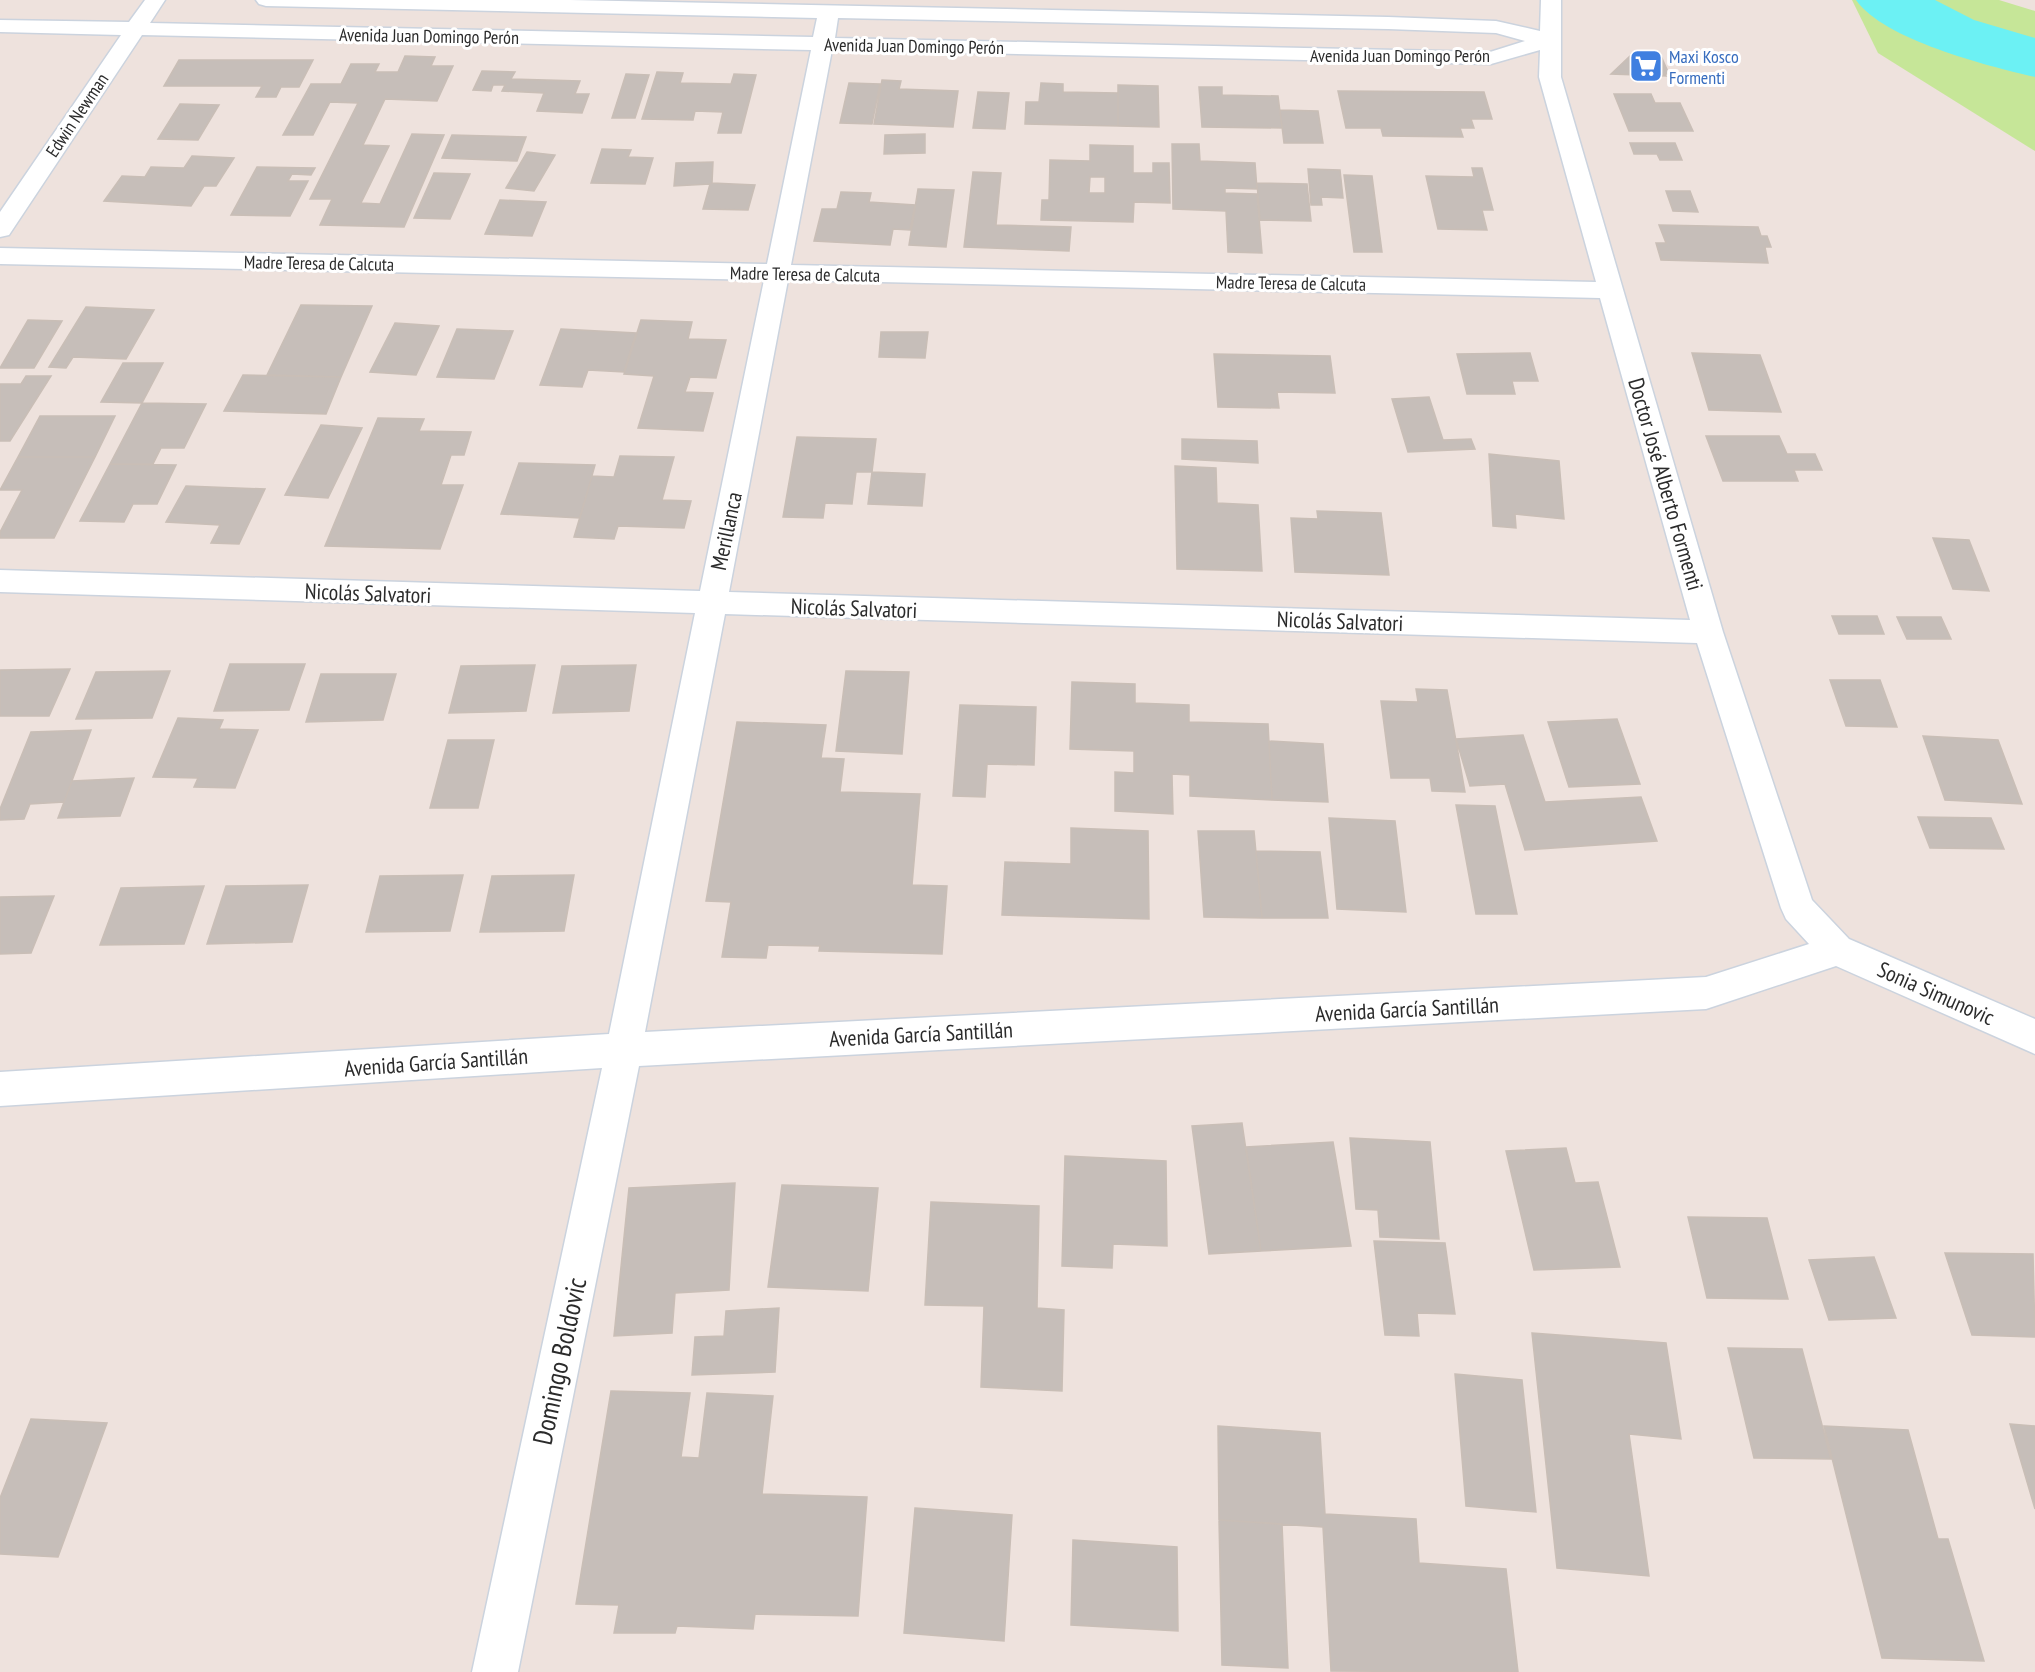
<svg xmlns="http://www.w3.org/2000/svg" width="2035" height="1672" viewBox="0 0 2035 1672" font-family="'PT Sans Narrow',sans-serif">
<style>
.green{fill:#c6e698}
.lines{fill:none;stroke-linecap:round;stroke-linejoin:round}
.river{fill:#6cf1f4;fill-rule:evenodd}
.building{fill:#c6beb9;stroke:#c9beb6;stroke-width:1.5;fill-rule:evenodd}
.minor-casing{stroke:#cbd3de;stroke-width:3}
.minor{fill:#fff;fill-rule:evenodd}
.labels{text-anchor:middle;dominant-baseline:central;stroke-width:6;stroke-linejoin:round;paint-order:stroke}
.far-street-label{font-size:18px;fill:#2b2b2b;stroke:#fff}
.far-shop-label{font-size:18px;fill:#366cbe;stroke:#fff;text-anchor:start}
.street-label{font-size:22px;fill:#2b2b2b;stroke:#fff}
.near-street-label{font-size:27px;fill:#2b2b2b;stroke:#fff}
</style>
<rect width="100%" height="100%" fill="#eee2dd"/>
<path class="green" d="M1852 0H1999L2035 11V151L1878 53Z"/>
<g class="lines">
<path class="river" d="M1856 0H1935L1974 20 2035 38V77C1988 66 1884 40 1856 0Z"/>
</g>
<path class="building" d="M405 56 435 57 431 66H453L437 101 385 99 363 145 389 146 361 203 380 204 412 134 444 135 404 227 320 225 332 199H310L358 103 330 102 313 135H283L311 84H341L351 64H379L375 72H398Z
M1630 56H1661L1669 74H1664L1666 76 1611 74Z
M179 60H313L299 87H281L276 97H256L262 86H164Z
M482 71 515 72 511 79 580 81 575 94H589L582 113 537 111 544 93 502 91 505 85H493L491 91 473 90Z
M657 72 683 73 680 83 731 84 734 74 756 75 741 133H718L723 112 695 111 693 120 642 119Z
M626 74 649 75 635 118H612Z
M882 80 901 81 899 89 958 91 953 127 874 124Z
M849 83 880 84 872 124 840 123Z
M1041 83 1063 84V92L1118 93V126L1025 124 1026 102H1039Z
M1118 85 1158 86 1159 127 1118 126Z
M1199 87H1222V95L1278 96 1282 128 1202 127Z
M1338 91 1484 92 1492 119H1471L1474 128H1460L1463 137 1383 136 1381 128H1346Z
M978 92 1009 93 1005 129 973 128Z
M1614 94H1651L1655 103H1680L1693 131H1629Z
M180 104 219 105 198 140 158 139Z
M1280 110 1318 111 1323 143H1284Z
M925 134V153L884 154 885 135Z
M452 135 526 137 517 161 442 158Z
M1630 143H1675L1682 160H1660L1657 154H1634Z
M1172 144H1199L1200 161 1255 163 1257 189 1225 188V193L1257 194 1262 253 1228 252 1226 211 1173 209Z
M1090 145 1133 146V173H1153V163H1169L1170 203 1134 202 1133 222 1041 220 1042 200H1049L1050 160 1090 161ZM1090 177H1105V193H1089Z
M602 149 631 150 628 157 653 158 645 184 591 183Z
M527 152 555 155 534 191 506 188Z
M192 156 234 158 216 186H204L191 206 104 201 122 176 145 177 151 167 184 168Z
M713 162 712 183 755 185 748 210 703 209 710 184 674 186 676 163Z
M257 167 315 168 311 175 292 174 288 181H308L290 216 231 215Z
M1472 168H1482L1493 210H1482L1487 230 1438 229 1426 176 1474 177Z
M1308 169 1340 170 1343 198 1321 197 1322 205H1311Z
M973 172 1001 173 996 225 1071 227 1069 251 964 247Z
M434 173 470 174 450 219 414 218Z
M1344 175 1372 176 1382 252H1354Z
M1257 183 1307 184 1311 221 1260 220Z
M918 189 954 190 946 247 909 245Z
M1666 191H1690L1698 212 1673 211Z
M841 192 871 193 869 202 915 205 910 230 893 229 890 245 814 241 822 209H837Z
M500 200 546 202 532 236 485 234Z
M1659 225 1758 227 1761 236H1767L1771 247H1765L1768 263 1661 260 1656 243H1666Z
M301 305 372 306 341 377 267 375Z
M86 307 154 310 126 359 73 357 66 368 49 367Z
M28 320 62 321 34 368H0Z
M641 320 692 322 688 339 726 340 716 378 690 377 685 392 713 393 703 431 638 428 654 376 624 374Z
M395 323 439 326 416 375 370 372Z
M457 329 513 331 494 379 437 377Z
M561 329 636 333 624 372 588 370 582 387 540 385Z
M881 332H928L925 358 879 357Z
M1530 353 1538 381H1512L1515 394H1467L1457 354Z
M1692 353 1760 355 1781 412 1709 410Z
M1214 354 1330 356 1335 393 1277 392 1279 408 1218 407Z
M123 363H163L142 403 101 402Z
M243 375 341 377 326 414 224 411Z
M26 376H51L10 441H0V384H21Z
M1429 397 1443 440 1471 439 1475 449 1408 452 1392 399Z
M142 403 206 404 184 448H161L153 464H110Z
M40 416H115L95 457H18Z
M378 418 424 419 419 431 471 432 464 455H451L441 485H463L440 549 325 546Z
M321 425 362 428 328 498 285 495Z
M1706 436H1779L1787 454H1815L1822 470H1794L1798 481H1723Z
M797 437 876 439 872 472H856L852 504 825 503 823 518 783 517Z
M1182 439 1257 441 1258 463 1182 459Z
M1489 454 1559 461 1564 519 1515 514 1516 528 1493 526Z
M620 456 674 457 662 500 691 501 684 528 618 526 614 539 574 537 592 476 614 477Z
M18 457H95L54 538H0V532L22 490H0Z
M519 463 595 465 580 518 501 514Z
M110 464 176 465 157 504H133L124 522 80 521Z
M1175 466 1216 468 1217 503 1258 505 1262 571 1177 569Z
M872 472 925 474 922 506 868 504Z
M186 486 265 489 239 544 211 543 220 525 166 522Z
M1317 511 1381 513 1389 575 1295 572 1291 518 1318 519Z
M1933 538 1969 540 1989 591 1953 589Z
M1832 616H1877L1884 634H1839Z
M1897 617H1941L1951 639H1907Z
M230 664H305L289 710 214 711Z
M535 665 526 711 449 713 461 666Z
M636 665 629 711 553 713 562 666Z
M70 669 49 716H0V670Z
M170 671 152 718 76 719 96 672Z
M846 671 909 672 902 754 836 751Z
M321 674H396L383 720 306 722Z
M1830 680H1880L1897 727 1846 726Z
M1072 682 1135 684V703L1189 705V722L1268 724 1272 800 1190 796V775L1172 774 1173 814 1115 811V772L1134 773V751L1070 749Z
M1416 689 1447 690 1465 792 1432 791 1430 778H1391L1381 701 1418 702Z
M960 705 1036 707 1034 765 987 764 985 797 953 796Z
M178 718 223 720 219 729 258 730 235 788 194 787 198 778 153 777Z
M1617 719 1640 784 1569 787 1548 722Z
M737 722 826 725 821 758 844 759 840 792 920 794 912 885 947 886 942 954 819 951 820 946 768 945 766 958 722 957 731 902 706 901Z
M91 730 64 802 30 804 24 819 0 820V809L31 732Z
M1523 735 1545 802 1641 797 1657 841 1525 850 1505 784 1470 786 1456 739Z
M1923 736 1998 740 2022 804 1945 800Z
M448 740H494L478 808H430Z
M1269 741 1323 744 1328 802 1272 800Z
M134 778 120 816 58 818 72 781Z
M1456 805 1495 806 1517 914H1476Z
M1918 817 1991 818 2004 849 1930 848Z
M1329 818 1395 821 1406 912 1337 909Z
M1071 828 1148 831 1149 919 1002 915 1005 862 1071 864Z
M1198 831H1254L1262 918 1204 917Z
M1256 851 1320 852 1328 918H1262Z
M463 875 450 931 366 932 380 876Z
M574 875 564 931 480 932 492 876Z
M308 885 292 942 207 944 226 886Z
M204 886 184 944 100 945 121 888Z
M54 896 31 953 0 954V897Z
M1242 1123 1261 1251 1209 1254 1192 1126Z
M1350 1138 1430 1142 1439 1239 1380 1237 1378 1210 1356 1209Z
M1333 1142 1351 1246 1261 1251 1246 1147Z
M1566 1148 1575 1183 1598 1182 1620 1267 1534 1270 1506 1151Z
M1065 1156 1166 1161 1167 1246 1113 1244 1112 1268 1062 1266Z
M735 1183 729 1290 675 1293 672 1333 614 1336 629 1188Z
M782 1185 878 1188 868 1291 768 1287Z
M931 1202 1039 1206 1037 1308 1064 1310 1062 1391 981 1387 984 1306 925 1305Z
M1688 1217 1767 1218 1788 1299 1707 1298Z
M1374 1241 1445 1243 1455 1314 1417 1313 1419 1336 1385 1335Z
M1945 1253 2033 1254 2035 1337 1972 1335Z
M1874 1257 1896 1318 1829 1320 1809 1260Z
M779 1308 775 1372 692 1375 695 1337 724 1336 726 1311Z
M1532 1333 1666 1343 1681 1439 1629 1434 1649 1576 1557 1568Z
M1728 1348 1802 1349 1831 1459 1754 1458Z
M1455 1374 1522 1380 1536 1512 1466 1506Z
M611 1391 690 1393 681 1457 699 1458 707 1393 773 1396 762 1494 867 1497 858 1616 755 1614 753 1629 677 1626 675 1633H614L619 1605 576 1604Z
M31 1419 107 1423 58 1557 0 1554V1498Z
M2010 1424 2035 1426V1509Z
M1218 1426 1320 1433 1325 1514 1416 1519 1419 1563 1506 1569 1518 1672 1331 1671 1323 1527 1219 1520Z
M1824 1426 1908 1430 1938 1539H1948L1984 1661 1882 1658Z
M915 1508 1012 1515 1004 1641 904 1633Z
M1219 1520 1282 1524 1288 1668 1222 1665Z
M1073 1540 1177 1547 1178 1631 1071 1625Z"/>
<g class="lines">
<g class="minor-casing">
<path id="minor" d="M145 0H165L150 23 813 37 817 18 266 6 259 4 256 0H570L1388 17 1496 21 1540 31 1541 0H1561V77L1723 632 1812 900 1849 939 2035 1019V1054L1836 966 1706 1009 639 1066 518 1672H472L602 1068 0 1106V1072L609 1034 695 613 0 592V570L700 591 764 280 0 264V248L767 264 811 50 142 35 9 235 0 237V212L121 35 0 32V20L129 22ZM838 18 1388 29 1496 33 1525 41 1490 52 835 38ZM832 50 1491 64 1540 50 1539 77 1596 282 791 265ZM788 280 1600 298 1690 620 729 592ZM725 614 1697 643 1781 908 1786 919 1809 944 1706 977 645 1032Z"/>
</g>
<use href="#minor" class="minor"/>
</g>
<defs>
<g id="supermarket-square" transform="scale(1.725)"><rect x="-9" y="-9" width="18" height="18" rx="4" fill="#3f7fe0" stroke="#fff"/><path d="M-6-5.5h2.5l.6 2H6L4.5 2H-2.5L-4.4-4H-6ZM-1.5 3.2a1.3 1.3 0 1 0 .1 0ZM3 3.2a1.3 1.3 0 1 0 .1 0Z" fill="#fff"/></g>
</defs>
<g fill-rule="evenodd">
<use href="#supermarket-square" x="1646" y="66"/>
</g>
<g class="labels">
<g class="far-street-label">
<text transform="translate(429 36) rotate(1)">Avenida Juan Domingo Perón</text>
<text transform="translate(914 46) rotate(1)">Avenida Juan Domingo Perón</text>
<text x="1400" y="55">Avenida Juan Domingo Perón</text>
<text transform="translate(77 115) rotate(-56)">Edwin Newman</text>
<text transform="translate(319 263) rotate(1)">Madre Teresa de Calcuta</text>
<text transform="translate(805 274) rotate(1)">Madre Teresa de Calcuta</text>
<text transform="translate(1291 283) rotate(1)">Madre Teresa de Calcuta</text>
</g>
<g class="far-shop-label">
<text x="1669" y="56">Maxi Kosco<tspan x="1669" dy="21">Formenti</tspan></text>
</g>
<g class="street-label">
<text transform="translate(1666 484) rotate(74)">Doctor José Alberto Formenti</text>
<text transform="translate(726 531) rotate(-78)">Merillanca</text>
<text transform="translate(368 593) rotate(2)">Nicolás Salvatori</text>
<text transform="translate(854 608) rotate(2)">Nicolás Salvatori</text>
<text transform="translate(1340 621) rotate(2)">Nicolás Salvatori</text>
<text transform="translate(1936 993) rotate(24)">Sonia Simunovic</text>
<text transform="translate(1407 1009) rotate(-3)">Avenida García Santillán</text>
<text transform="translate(921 1034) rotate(-3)">Avenida García Santillán</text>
<text transform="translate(436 1062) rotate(-4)">Avenida García Santillán</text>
</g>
<g class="near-street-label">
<text transform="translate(559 1361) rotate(-78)">Domingo Boldovic</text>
</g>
</g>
</svg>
